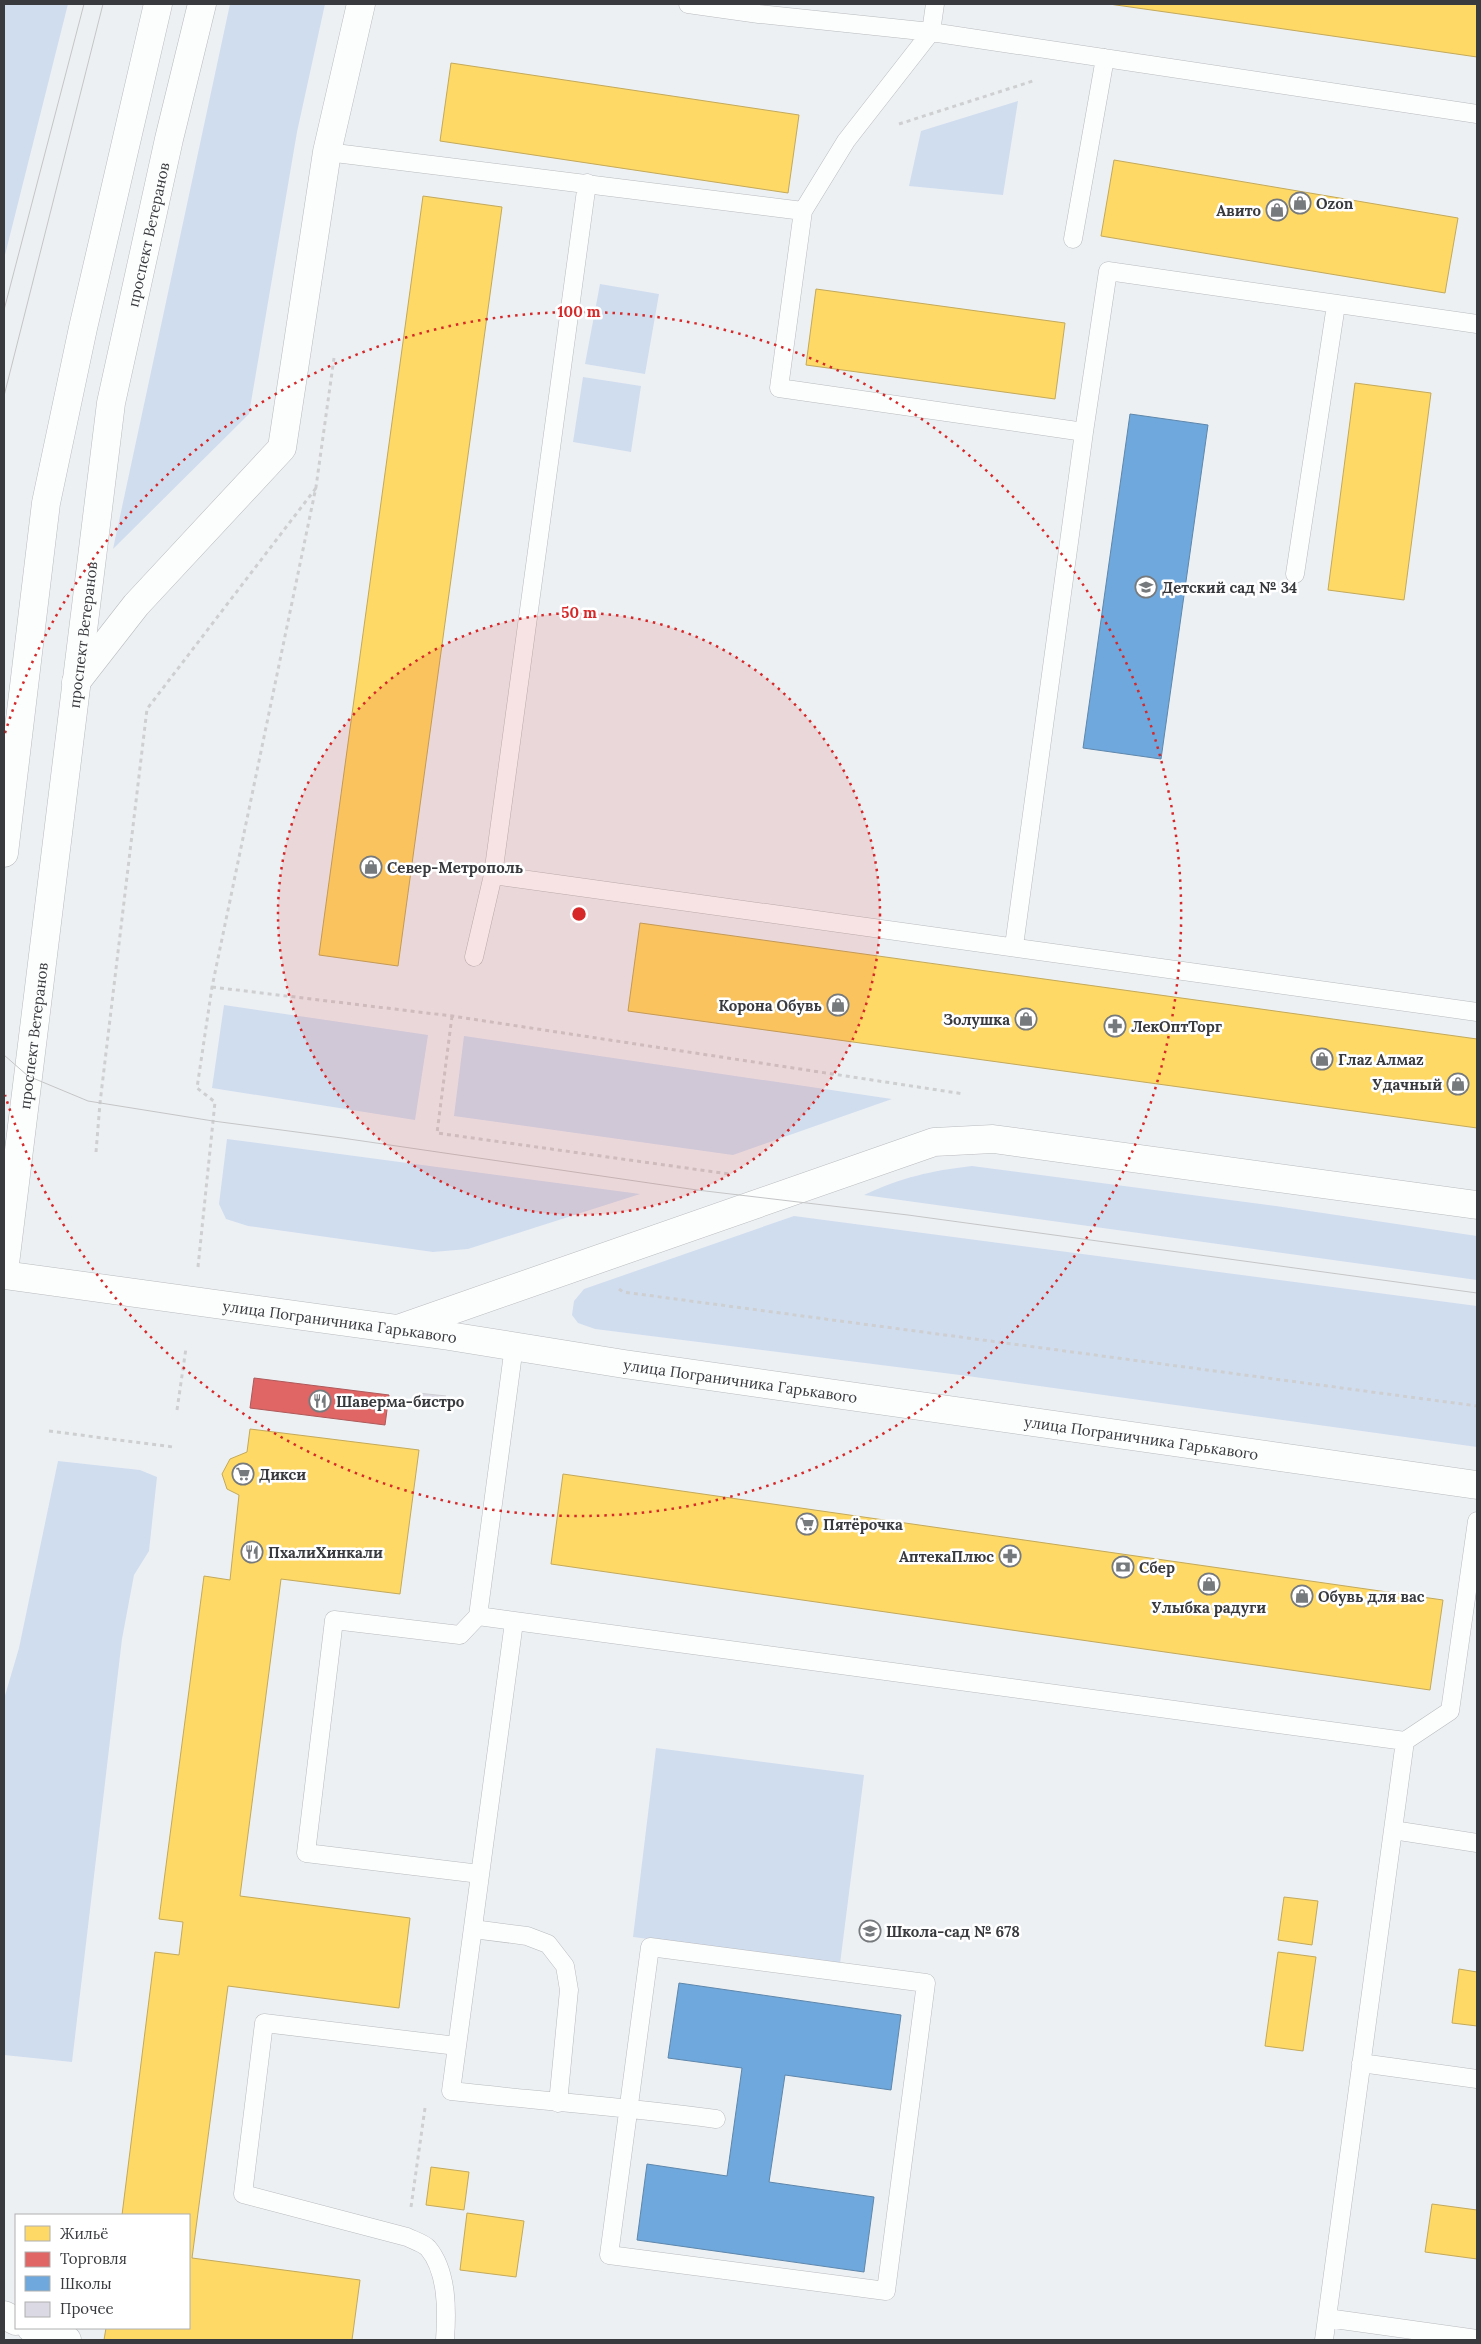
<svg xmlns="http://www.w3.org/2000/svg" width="1481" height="2344" viewBox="0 0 1481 2344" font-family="Lora,serif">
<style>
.green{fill:#d0ddef}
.homes{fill:#ffd966;stroke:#c3a95a}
.shops{fill:#e06666;stroke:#ae595a}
.schools{fill:#6fa8dc;stroke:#5e87ac}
.building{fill:#dbd9e4;stroke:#cfd0d3}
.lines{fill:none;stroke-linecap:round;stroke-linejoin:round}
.lane-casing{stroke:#b8bbbd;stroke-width:19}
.street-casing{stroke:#b8bbbd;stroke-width:29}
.secondary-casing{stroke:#b8bbbd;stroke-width:29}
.path{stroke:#cecfd1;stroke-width:3;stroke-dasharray:4 4;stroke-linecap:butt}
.lane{stroke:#fcfdfd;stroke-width:18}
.street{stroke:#fcfdfd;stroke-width:28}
.secondary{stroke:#fcfdfd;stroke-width:28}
.tram{stroke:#c4c5c6;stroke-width:1}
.ring{fill:none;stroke:#d62828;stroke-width:2.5;stroke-dasharray:2.5 5}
.labels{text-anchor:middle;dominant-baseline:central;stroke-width:5;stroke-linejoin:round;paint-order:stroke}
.poi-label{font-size:15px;font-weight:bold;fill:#383a3d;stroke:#fff;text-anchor:start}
.street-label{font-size:15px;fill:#383a3d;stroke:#fff}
.centre{fill:#d62828;stroke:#fff;stroke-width:2.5}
.ring-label{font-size:15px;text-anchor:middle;font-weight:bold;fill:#d62828;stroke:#fff;stroke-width:5;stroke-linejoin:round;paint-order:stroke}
</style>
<rect width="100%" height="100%" fill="#edf0f3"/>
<path class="green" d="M4 4H68L4 259Z
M230 4H325L297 132 249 414 113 549Z
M1018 101 1003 195 909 186 921 131Z
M600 284 659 294 645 374 585 364Z
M583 377 641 386 631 452 573 442Z
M224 1005 428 1035 415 1120 212 1088Z
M464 1036 892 1099 733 1155 454 1116Z
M227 1139 640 1194 468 1249 433 1252 248 1226 226 1219 219 1204Z
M972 1166 1276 1206 1477 1236V1280L864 1195C903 1177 930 1171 972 1166Z
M794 1216 1477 1306V1447L960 1375 595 1329 578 1323 572 1315 574 1301 584 1289Z
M58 1461 140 1470 157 1477 149 1551 134 1575 122 1639 72 2062 4 2055V1699L19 1648Z
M656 1748 864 1775 840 1964 633 1937Z"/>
<path class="homes" d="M1109 4H1477V57L1222 20Z
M451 63 799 115 788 193 440 141Z
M1114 160 1458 218 1445 293 1101 236Z
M423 196 502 207 398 966 319 955Z
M816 289 1065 323 1055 399 806 365Z
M1355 383 1431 393 1404 600 1328 590Z
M640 923 1477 1039V1128L628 1011Z
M250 1429 419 1450 400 1594 281 1579 240 1896 410 1918 399 2008 228 1986 192 2258 360 2280 352 2340H104L106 2328H189V2215H122L155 1952 179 1955 183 1922 159 1919 204 1576 230 1580 239 1495 227 1489 222 1474 230 1459 247 1452Z
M563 1474 1443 1600 1430 1690 551 1564Z
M1284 1897 1318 1901 1312 1945 1278 1940Z
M1278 1952 1316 1957 1303 2051 1265 2046Z
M1459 1969 1477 1972V2026L1452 2023Z
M431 2167 469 2172 464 2210 426 2205Z
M1432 2204 1477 2210V2259L1425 2252Z
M467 2213 524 2221 516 2277 460 2270Z"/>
<path class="shops" d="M254 1378 389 1395 385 1425 250 1408Z"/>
<path class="schools" d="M1130 414 1208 425 1161 759 1083 748Z
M679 1983 901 2015 891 2090 785 2075 769 2182 874 2197 864 2272 637 2240 647 2164 727 2176 742 2068 668 2058Z"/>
<path class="building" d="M418 1393 446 1396 444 1408 416 1403Z"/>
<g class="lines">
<g class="lane-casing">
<path id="lane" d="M688 4 759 14 931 32 1477 114
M935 4 931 32 846 141 803 211 779 388 1084 432 1014 946
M327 152 803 211
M1073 239 1105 58
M1084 432 1108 271 1477 324
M1295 574 1336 305
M493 875 1477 1012
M474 957 493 875 587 183
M514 1346 478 1616 1405 1741 1324 2340
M478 1616 460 1635 334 1620 306 1853 480 1874
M514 1622 451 2091C539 2101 628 2107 716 2119
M1405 1741 1450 1711 1477 1521
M1393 1830 1477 1843
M473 1929 527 1936 548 1944 565 1966 569 1990 558 2103
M650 1947 926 1983 886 2291 609 2255Z
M1361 2063 1477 2079
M1327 2318 1477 2339
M445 2340C447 2312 448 2272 428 2248 423 2243 413 2240 407 2237L243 2194 264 2023 457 2046"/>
</g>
<g class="street-casing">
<path id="street" d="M76 682 136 605 282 448 327 152 361 4
M398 1329 934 1142 993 1139 1477 1205
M4 2315 16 2321
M31 2328 67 2340"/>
</g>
<g class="secondary-casing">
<g id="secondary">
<path d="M4 853 46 503 83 328 158 4"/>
<path id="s1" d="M4 1272 111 403 169 139 202 4"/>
<path id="s2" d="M4 1275 449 1336 624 1364 1477 1485"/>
</g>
</g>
<path class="path" d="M899 124 1036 80
M212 987 452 1016 964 1094
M452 1016 437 1133 729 1174
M96 1152 100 1103 147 709 316 488
M198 1267 215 1102 197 1088 212 987 316 487 334 358
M619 1289 623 1292 1477 1406
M177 1410 186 1348
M49 1431 173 1447
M411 2207 425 2108"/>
<use href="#lane" class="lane"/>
<use href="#street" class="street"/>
<use href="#secondary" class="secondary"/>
<path class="tram" d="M4 310 84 4
M4 396 103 4
M4 1055 28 1076 88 1101 213 1121 342 1138 697 1190 908 1215 1477 1293"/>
</g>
<circle cx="579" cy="914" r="301" fill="#d62828" fill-opacity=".12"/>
<g class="ring">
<circle cx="579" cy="914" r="301"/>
<path d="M5 733A602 602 0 1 1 5 1095"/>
</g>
<defs>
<g id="shop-ring" transform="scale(1.125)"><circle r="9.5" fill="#fff" stroke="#777a7d" stroke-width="1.5"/><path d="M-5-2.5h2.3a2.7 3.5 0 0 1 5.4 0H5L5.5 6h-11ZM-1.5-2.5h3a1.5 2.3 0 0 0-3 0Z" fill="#777a7d"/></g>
<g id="school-ring" transform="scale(1.125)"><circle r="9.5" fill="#fff" stroke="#777a7d" stroke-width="1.5"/><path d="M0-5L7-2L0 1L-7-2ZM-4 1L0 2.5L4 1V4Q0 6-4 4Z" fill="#777a7d"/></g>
<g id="pharmacy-ring" transform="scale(1.125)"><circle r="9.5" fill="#fff" stroke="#777a7d" stroke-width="1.5"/><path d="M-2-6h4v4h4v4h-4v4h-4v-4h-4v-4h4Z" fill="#777a7d"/></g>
<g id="restaurant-ring" transform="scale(1.125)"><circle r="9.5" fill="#fff" stroke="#777a7d" stroke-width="1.5"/><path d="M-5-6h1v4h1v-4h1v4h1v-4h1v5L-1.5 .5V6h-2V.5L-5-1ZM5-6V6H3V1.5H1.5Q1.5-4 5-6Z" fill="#777a7d"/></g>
<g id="supermarket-ring" transform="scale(1.125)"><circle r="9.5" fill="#fff" stroke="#777a7d" stroke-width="1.5"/><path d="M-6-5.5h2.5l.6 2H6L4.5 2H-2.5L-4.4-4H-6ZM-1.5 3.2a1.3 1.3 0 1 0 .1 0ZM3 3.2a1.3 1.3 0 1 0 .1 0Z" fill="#777a7d"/></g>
<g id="bank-ring" transform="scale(1.125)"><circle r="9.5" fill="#fff" stroke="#777a7d" stroke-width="1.5"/><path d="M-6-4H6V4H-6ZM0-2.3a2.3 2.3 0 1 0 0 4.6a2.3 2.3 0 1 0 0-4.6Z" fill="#777a7d"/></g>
</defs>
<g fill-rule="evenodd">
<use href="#shop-ring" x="1300" y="203"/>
<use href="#shop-ring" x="1277" y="210"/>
<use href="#school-ring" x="1146" y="587"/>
<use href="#shop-ring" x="371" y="867"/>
<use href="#shop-ring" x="838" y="1005"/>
<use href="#shop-ring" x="1026" y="1019"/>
<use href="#pharmacy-ring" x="1115" y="1026"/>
<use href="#shop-ring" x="1322" y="1059"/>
<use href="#shop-ring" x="1458" y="1084"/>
<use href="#restaurant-ring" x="320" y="1401"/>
<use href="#supermarket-ring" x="243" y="1474"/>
<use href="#supermarket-ring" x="807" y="1524"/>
<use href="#restaurant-ring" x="252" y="1552"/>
<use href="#pharmacy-ring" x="1010" y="1556"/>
<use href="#bank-ring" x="1123" y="1567"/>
<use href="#shop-ring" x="1209" y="1584"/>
<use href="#shop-ring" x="1302" y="1596"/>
<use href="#school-ring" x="870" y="1931"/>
</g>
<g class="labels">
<g class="poi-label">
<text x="1316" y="203">Ozon</text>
<text x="1261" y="210" text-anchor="end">Авито</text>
<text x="1162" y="587">Детский сад № 34</text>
<text x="387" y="867">Север-Метрополь</text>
<text x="822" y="1005" text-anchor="end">Корона Обувь</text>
<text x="1010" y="1019" text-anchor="end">Золушка</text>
<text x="1131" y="1026">ЛекОптТорг</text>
<text x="1338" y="1059">Глаz Алмаz</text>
<text x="1442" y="1084" text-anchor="end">Удачный</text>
<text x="336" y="1401">Шаверма-бистро</text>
<text x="259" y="1474">Дикси</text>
<text x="823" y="1524">Пятёрочка</text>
<text x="268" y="1552">ПхалиХинкали</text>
<text x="994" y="1556" text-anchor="end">АптекаПлюс</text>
<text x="1139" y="1567">Сбер</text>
<text x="1318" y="1596">Обувь для вас</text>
<text x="1209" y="1607" text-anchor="middle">Улыбка радуги</text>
<text x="886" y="1931">Школа-сад № 678</text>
</g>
<g class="street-label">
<text stroke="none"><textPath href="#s1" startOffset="1048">проспект Ветеранов</textPath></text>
<text stroke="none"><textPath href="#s1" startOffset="642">проспект Ветеранов</textPath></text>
<text stroke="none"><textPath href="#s1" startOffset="238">проспект Ветеранов</textPath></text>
<text stroke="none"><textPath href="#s2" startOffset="339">улица Пограничника Гарькавого</textPath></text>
<text stroke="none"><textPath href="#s2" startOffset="744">улица Пограничника Гарькавого</textPath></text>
<text stroke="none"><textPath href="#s2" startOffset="1149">улица Пограничника Гарькавого</textPath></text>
</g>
</g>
<circle cx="579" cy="914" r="8" class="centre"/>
<g class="ring-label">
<text x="579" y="317">100 m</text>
<text x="579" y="618">50 m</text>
</g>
<rect width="1481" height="2344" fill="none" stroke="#383a3d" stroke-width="10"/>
<rect x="15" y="2214" width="175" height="115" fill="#ffffff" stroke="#afb0b1"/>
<rect x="25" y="2226" width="25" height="15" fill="#ffd966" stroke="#afb0b1"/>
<text x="60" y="2239" font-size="15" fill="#383a3d">Жильё</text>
<rect x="25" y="2252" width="25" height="15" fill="#e06666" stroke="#afb0b1"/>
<text x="60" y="2264" font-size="15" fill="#383a3d">Торговля</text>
<rect x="25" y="2276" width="25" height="15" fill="#6fa8dc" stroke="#afb0b1"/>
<text x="60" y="2289" font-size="15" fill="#383a3d">Школы</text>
<rect x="25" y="2302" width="25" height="15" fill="#dbd9e4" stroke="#afb0b1"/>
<text x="60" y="2314" font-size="15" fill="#383a3d">Прочее</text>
</svg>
